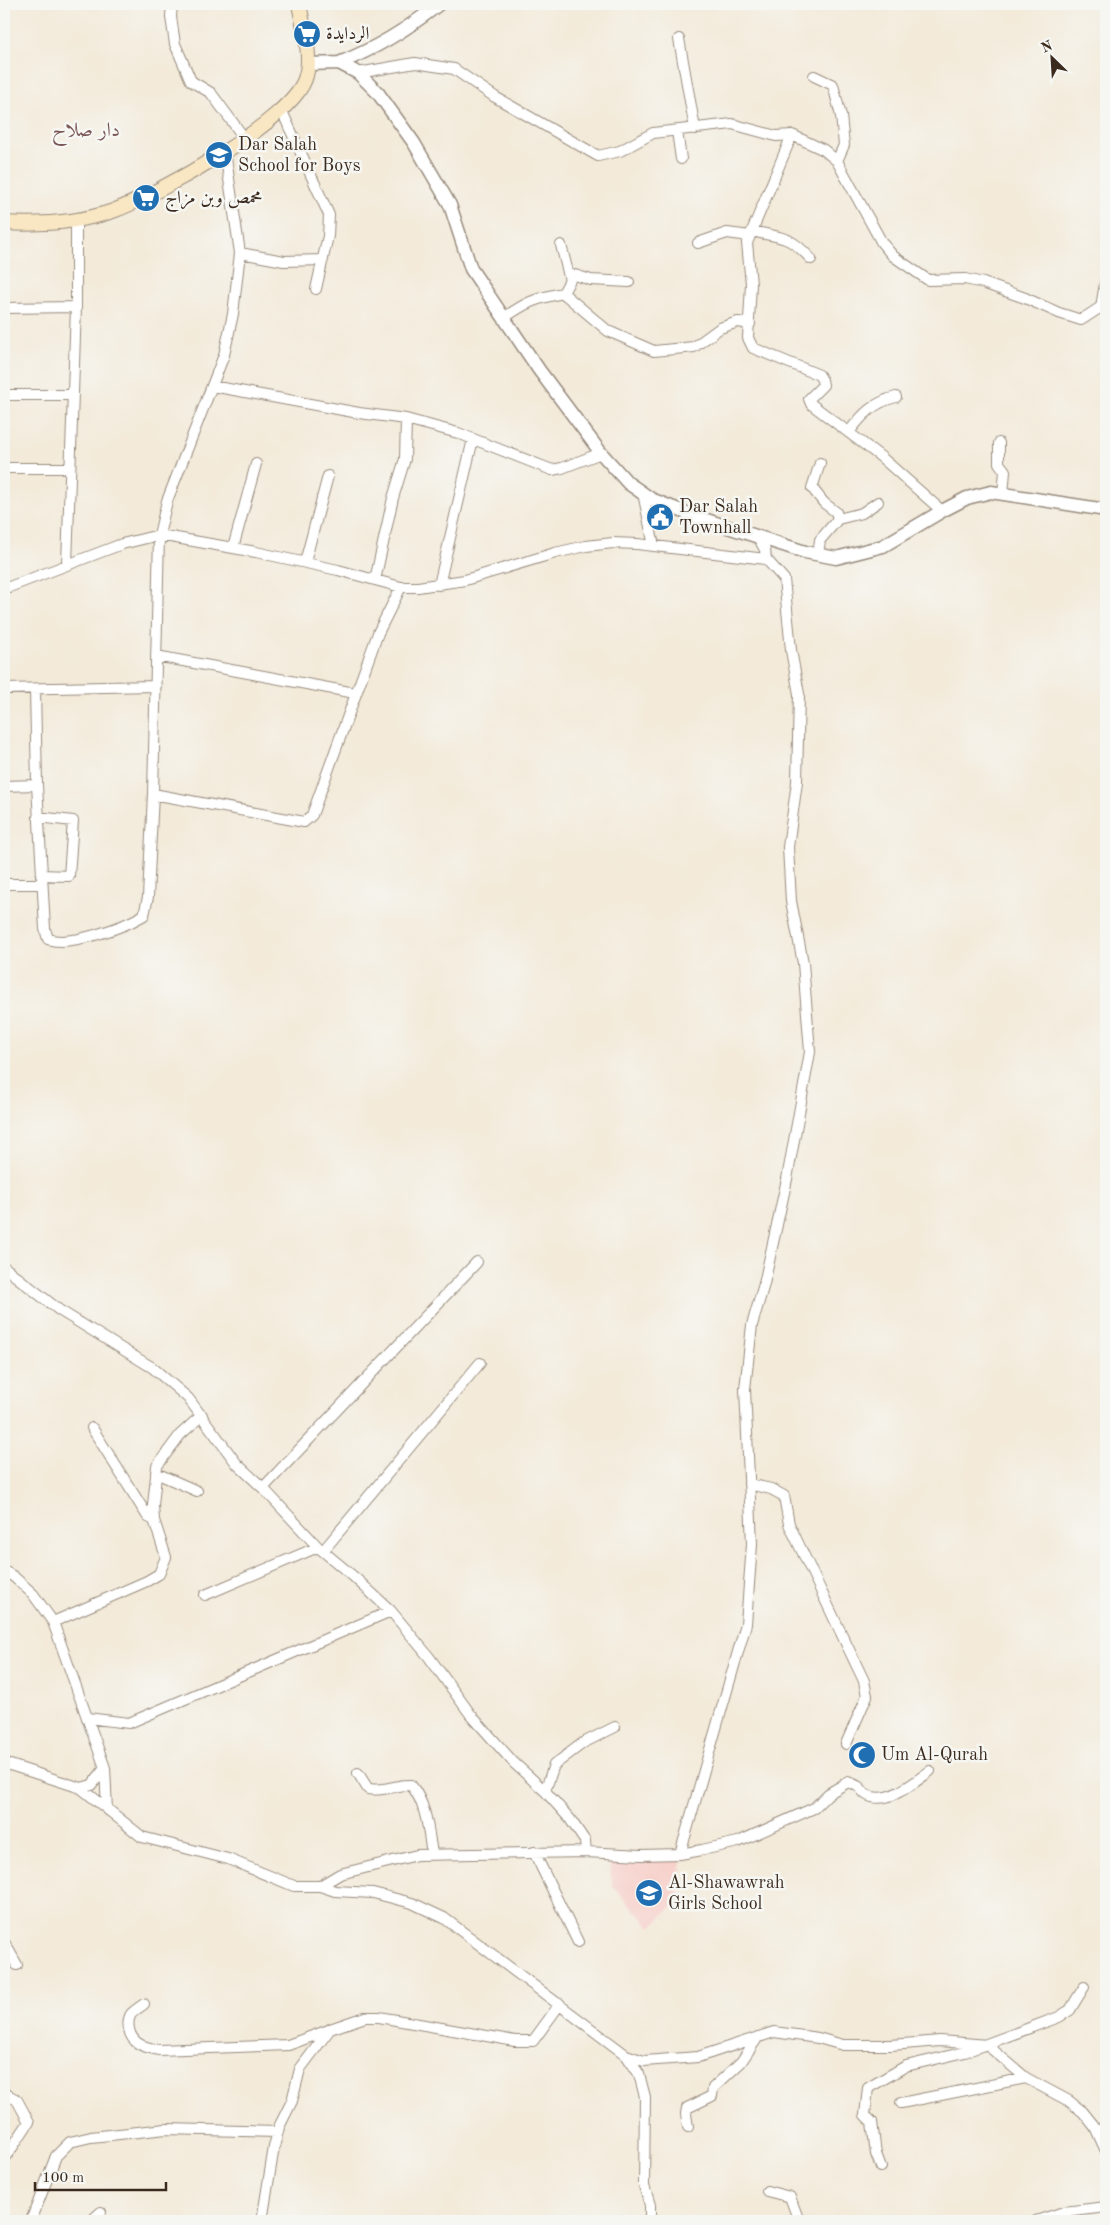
<svg xmlns="http://www.w3.org/2000/svg" width="1110" height="2225" viewBox="0 0 1110 2225" font-family="'Old Standard TT',Amiri,serif">
<style>
.built{fill:#f7d0ca}
.lines{fill:none;stroke-linecap:round;stroke-linejoin:round}
.minor-casing{stroke:#978a7c;stroke-width:12}
.tertiary-casing{stroke:#978a7c;stroke-width:15}
.secondary-casing{stroke:#978a7c;stroke-width:16}
.minor{stroke:#fff;stroke-width:10}
.tertiary{stroke:#fff;stroke-width:12}
.secondary{stroke:#f9e7c3;stroke-width:14}
.labels{text-anchor:middle;dominant-baseline:central;stroke-width:5;stroke-linejoin:round;paint-order:stroke}
.poi-label{font-size:18px;fill:#3b2a1e;stroke:#f6f6f2;text-anchor:start}
.quarter-label{font-size:20px;fill:#7b5757;stroke:#f6f6f2}
</style>
<rect width="100%" height="100%" fill="#f6f6f2"/>
<filter id="ink" filterUnits="userSpaceOnUse"><feTurbulence type="fractalNoise" baseFrequency=".02" numOctaves="2"/><feDisplacementMap in="SourceGraphic" scale="10" xChannelSelector="R" yChannelSelector="G"/><feConvolveMatrix kernelMatrix="1 2 1 2 8 2 1 2 1" color-interpolation-filters="sRGB"/></filter>
<filter id="wash" filterUnits="userSpaceOnUse"><feTurbulence type="fractalNoise" baseFrequency=".0096" numOctaves="4" result="noise"/><feDisplacementMap in="SourceGraphic" scale="20" xChannelSelector="R" yChannelSelector="G"/><feGaussianBlur stdDeviation="1.12" result="paint"/><feColorMatrix in="noise" values="0 0 0 0 0 0 0 0 0 0 0 0 0 0 0 0 0 1.4 0 .05"/><feComposite in="paint" operator="in"/></filter>
<g filter="url(#wash)">
<rect width="100%" height="100%" fill="#f3ead9"/>
<path class="built" d="M681 1857 679 1900 651 1927 613 1887 608 1858Z"/>
</g>
<g filter="url(#ink)">
<g class="lines">
<g class="minor-casing">
<path id="minor" d="M172 4 171 17 175 44 191 81 211 93 245 139
M679 39 695 129
M358 73 415 63 454 69 495 97 598 156 620 151 653 133 732 124 776 136 792 135 824 150 837 161 882 243 893 256 928 280 965 279 983 283 1025 298 1059 313 1081 320 1101 307 1106 278
M814 76 833 85 841 116 844 145 837 161
M281 109 329 215 328 236 316 289
M677 131 681 159
M792 135 747 243 751 284 748 338 753 348 819 375 822 380 823 385 809 399 811 404 881 457 942 511
M752 231C783 239 788 234 811 259
M698 243 727 233 750 236
M561 245 570 280 563 293
M240 253 284 261 323 260
M568 273 591 280 629 282
M4 308 76 307
M504 318C526 302 537 298 563 293L608 331 654 351 694 347 720 328 738 322 750 324
M212 386 359 413 406 419 458 433 552 470 562 468 601 453
M4 395H72
M849 432C862 415 874 402 896 397
M999 443V463L1005 471 1003 494
M4 468H70
M643 493 654 546
M838 519 862 513 878 502
M233 548 256 464
M818 555 820 540 838 519 836 512 824 503 812 488 820 463
M305 562 328 476
M67 564 76 307V220
M375 580 393 498 405 459 406 419
M439 585 473 439
M4 589 122 544 159 535 256 552 338 570 401 587H418L465 580 555 553 586 546 613 543 637 544 766 559
M156 656 355 693
M4 689 156 686
M35 689 37 785 45 929 48 939C70 947 124 927 144 915L148 897 153 794 159 535 167 501 224 355 233 314 240 253 225 152
M4 786 37 785
M153 794 304 822 312 815 378 633 401 587
M38 817 73 821 69 876 41 875
M4 884H41
M4 1267 59 1310 153 1368 188 1398 237 1464 263 1488 318 1547 354 1577 391 1611 429 1657 471 1715 514 1763 545 1791 570 1819 585 1841 586 1852
M92 1428 148 1517 154 1520
M156 1473 197 1491
M749 1484 771 1489 784 1496 789 1524 864 1681 867 1696 846 1744
M263 1488 477 1262
M323 1551 480 1363
M4 1571 14 1577 33 1594 53 1622 105 1768 107 1810
M205 1595 318 1547
M53 1622 147 1581 159 1574 166 1557 154 1520 153 1505 157 1466 180 1435 202 1415
M87 1718 129 1723 391 1611
M4 1763 81 1788 142 1837 228 1859 294 1886H320L335 1891 373 1893 412 1903 444 1918 626 2055 644 2061 698 2057 774 2032 818 2038 843 2045H891L940 2041 987 2045 1026 2078 1069 2101 1083 2112 1095 2127 1106 2151
M358 1773 368 1789C384 1792 396 1784 411 1785 427 1805 428 1830 432 1854
M81 1788 92 1785 105 1768
M545 1791 554 1765 583 1743 615 1727
M534 1852 578 1942
M680 1854 746 1624 752 1544 745 1389 752 1325 764 1284 787 1179 810 1052 803 963 791 901 788 847 797 782 799 694 791 650 784 579 766 559 765 550 758 537
M320 1886 340 1874 417 1855 586 1852 641 1855 680 1854 702 1850 738 1842 814 1808 828 1794 848 1782C852 1783 856 1785 859 1787 862 1789 864 1794 867 1795 887 1806 915 1782 930 1771
M4 1942 17 1965
M144 2004C140 2007 135 2010 131 2014 128 2019 128 2024 129 2029 132 2045 145 2047 159 2050L288 2045 329 2030
M626 2055 639 2074 645 2097 644 2186 650 2205V2221
M4 2093 17 2100 29 2122 4 2160
M901 2103 1026 2078
M688 2127 686 2114 687 2108 712 2096 713 2088 741 2062 758 2037
M881 2167 876 2154 872 2122 865 2115 868 2088 906 2066 965 2052 1059 2017 1070 2010 1084 1987
M767 2191 790 2197 799 2221
M31 2221 56 2156 70 2142 91 2137 166 2129 278 2132
M91 2221 101 2212
M262 2221 274 2147 279 2127 292 2101 300 2069 330 2029 365 2017H379L515 2041H533L560 2004
M1036 2221 1064 2212 1106 2207"/>
</g>
<g class="tertiary-casing">
<path id="tertiary" d="M339 63C375 49 409 28 439 4
M309 64 339 63 358 73 378 93 414 143 450 205 471 269 539 370 601 453 628 483 651 499 694 516 805 552 836 558 883 546 942 511 967 498 991 492 1106 510"/>
</g>
<g class="secondary-casing">
<path id="secondary" d="M4 223C41 225 78 223 113 211 156 195 290 122 305 79 313 57 303 26 299 4"/>
</g>
<use href="#minor" class="minor"/>
<use href="#tertiary" class="tertiary"/>
<use href="#secondary" class="secondary"/>
</g>
</g>
<defs>
<g id="supermarket-disc" transform="scale(1.4375)"><circle r="9.5" fill="#1f6fb2" stroke="#f6f6f2"/><path d="M-6-5.5h2.5l.6 2H6L4.5 2H-2.5L-4.4-4H-6ZM-1.5 3.2a1.3 1.3 0 1 0 .1 0ZM3 3.2a1.3 1.3 0 1 0 .1 0Z" fill="#fff"/></g>
<g id="school-disc" transform="scale(1.4375)"><circle r="9.5" fill="#1f6fb2" stroke="#f6f6f2"/><path d="M0-5L7-2L0 1L-7-2ZM-4 1L0 2.5L4 1V4Q0 6-4 4Z" fill="#fff"/></g>
<g id="civic-disc" transform="scale(1.4375)"><circle r="9.5" fill="#1f6fb2" stroke="#f6f6f2"/><path d="M-.6-6.5H3V-4.5H.6V-3L4-1V1h2V6H-6V1h2V-1L-.6-3ZM-1.2 2.5V6h2.4V2.5Z" fill="#fff"/></g>
<g id="mosque-disc" transform="scale(1.4375)"><circle r="9.5" fill="#1f6fb2" stroke="#f6f6f2"/><path d="M3.5-4.9A6 6 0 1 0 3.5 4.9A5 5 0 1 1 3.5-4.9Z" fill="#fff"/></g>
</defs>
<g fill-rule="evenodd">
<use href="#supermarket-disc" x="307" y="34"/>
<use href="#school-disc" x="219" y="155"/>
<use href="#supermarket-disc" x="146" y="198"/>
<use href="#civic-disc" x="660" y="517"/>
<use href="#mosque-disc" x="862" y="1755"/>
<use href="#school-disc" x="649" y="1893"/>
</g>
<g class="labels">
<g class="poi-label">
<text x="326" y="34">الردايدة</text>
<text x="238" y="145">Dar Salah<tspan x="238" dy="21">School for Boys</tspan></text>
<text x="165" y="198">محمص وبن مزاج</text>
<text x="679" y="507">Dar Salah<tspan x="679" dy="21">Townhall</tspan></text>
<text x="881" y="1755">Um Al-Qurah</text>
<text x="668" y="1883">Al-Shawawrah<tspan x="668" dy="21">Girls School</tspan></text>
</g>
<g class="quarter-label">
<text x="86" y="131">دار صلاح</text>
</g>
</g>
<rect width="1110" height="2225" fill="none" stroke="#f6f6f2" stroke-width="20"/>
<g transform="translate(1052 58) rotate(335)" stroke="#f6f6f2" stroke-width="4" paint-order="stroke">
<path d="M0-4L9 19L0 12L-9 19Z" fill="#3b2a1e"/>
<text y="-8" font-size="14" font-weight="bold" text-anchor="middle" fill="#3b2a1e">N</text>
</g>
<path d="M35 2182v8h131v-8" fill="none" stroke="#3b2a1e" stroke-width="2.5"/>
<text x="42" y="2182" font-size="15" fill="#3b2a1e" stroke="#f6f6f2" stroke-width="4" paint-order="stroke">100 m</text>
</svg>
